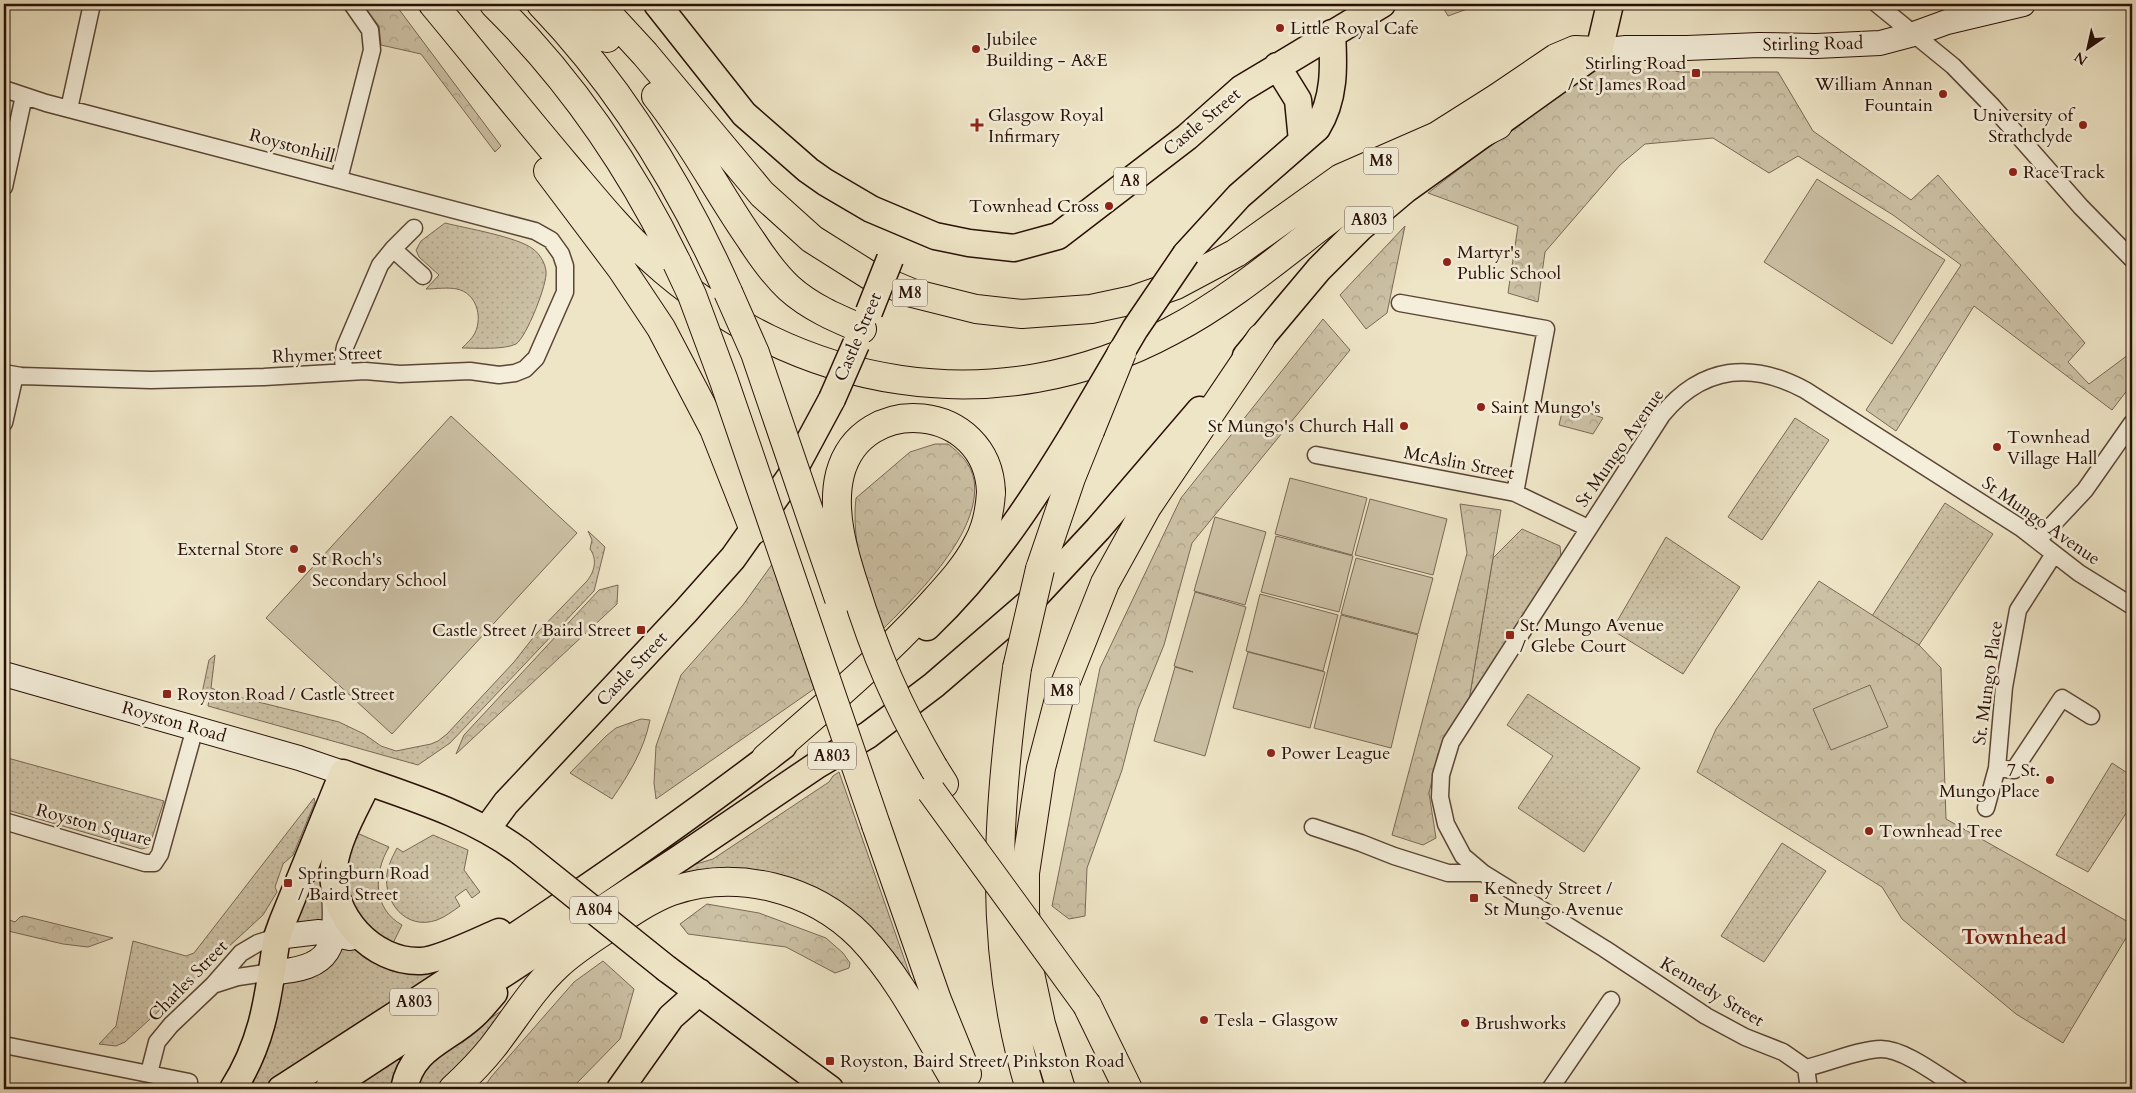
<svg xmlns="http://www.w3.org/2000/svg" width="2136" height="1093" viewBox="0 0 2136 1093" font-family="Cardo,serif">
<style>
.grass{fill:url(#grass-dots);stroke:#7a6856}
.forest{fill:url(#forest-crowns);stroke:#7a6856}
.pitch{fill:#ccc1a5;stroke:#7a6856}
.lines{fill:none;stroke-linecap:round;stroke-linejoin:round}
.street-casing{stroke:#5a4536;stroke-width:19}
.secondary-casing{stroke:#281006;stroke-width:26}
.primary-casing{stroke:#281006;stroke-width:29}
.highway-casing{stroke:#281006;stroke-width:30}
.street{stroke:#f4eeda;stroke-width:16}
.secondary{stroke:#f4eeda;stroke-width:24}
.primary{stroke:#eee5c6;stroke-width:26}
.highway{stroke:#eee5c6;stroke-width:28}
.primary-bridge-casing{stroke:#281006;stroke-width:29;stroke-linecap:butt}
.highway-bridge-casing{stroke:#281006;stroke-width:30;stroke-linecap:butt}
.primary-bridge{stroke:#eee5c6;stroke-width:26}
.highway-bridge{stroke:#eee5c6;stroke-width:28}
.poi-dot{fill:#8f2418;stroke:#f4eeda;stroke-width:2}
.labels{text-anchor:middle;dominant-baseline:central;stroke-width:5;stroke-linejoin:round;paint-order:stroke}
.shield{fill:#f4eeda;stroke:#655346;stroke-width:1}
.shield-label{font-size:16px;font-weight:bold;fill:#281006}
.poi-label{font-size:18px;fill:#281006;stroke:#f4eeda;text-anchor:start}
.street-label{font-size:18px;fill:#281006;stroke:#f4eeda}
.district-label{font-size:22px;font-weight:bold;fill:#7a1f14;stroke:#f4eeda}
</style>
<defs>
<pattern id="grass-dots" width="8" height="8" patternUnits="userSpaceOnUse" patternTransform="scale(1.25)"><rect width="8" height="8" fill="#ccc1a5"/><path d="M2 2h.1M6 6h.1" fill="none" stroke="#afa58d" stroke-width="1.8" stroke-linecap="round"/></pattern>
<pattern id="forest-crowns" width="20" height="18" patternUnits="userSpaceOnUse" patternTransform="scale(1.25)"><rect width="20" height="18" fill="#ccc1a5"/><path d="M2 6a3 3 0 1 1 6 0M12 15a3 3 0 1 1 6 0" fill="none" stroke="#afa58d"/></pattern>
</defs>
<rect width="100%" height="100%" fill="#eee5c6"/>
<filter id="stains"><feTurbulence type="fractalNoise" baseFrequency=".004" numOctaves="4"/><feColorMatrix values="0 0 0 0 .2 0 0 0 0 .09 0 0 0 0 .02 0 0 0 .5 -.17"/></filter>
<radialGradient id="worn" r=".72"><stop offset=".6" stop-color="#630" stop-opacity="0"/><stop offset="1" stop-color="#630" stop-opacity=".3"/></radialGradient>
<path class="grass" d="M445 223C465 228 518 237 533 249 540 254 545 263 546 271 548 283 526 338 516 344 504 350 476 348 462 348 467 343 472 339 475 333 483 316 476 293 457 289 447 287 436 289 426 289L439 275 419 257 416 250 421 241Z
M1795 418 1829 440 1762 540 1728 517Z
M1945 503 1993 534 1919 645 1872 616Z
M1522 529 1560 546 1562 568 1468 706 1493 558Z
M588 531 605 547 594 591 450 743 418 765 208 706 209 700 201 698 209 660 215 655 211 688 226 694 339 722 364 734 381 746 396 751 431 744 438 741 447 734 514 662 536 634 587 581C594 572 598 560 590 549L592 540Z
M1666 537 1740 587 1683 674 1612 630Z
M1528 694 1640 768 1584 852 1518 808 1553 756 1507 725Z
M4 757 164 801 149 847 142 849 4 809Z
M2112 763 2132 776V804L2088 872 2056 855Z
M839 772 919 1001 819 898 661 886 686 867 713 859 829 782 833 776Z
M314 798 315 802 293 855 283 864 275 887 277 892 263 915 125 1042 116 1046 99 1044 116 1026 133 941 186 956 194 953Z
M357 833 389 847C373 874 373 909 402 925L390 949 357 924 344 872Z
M433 835 468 850 464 870 480 892 472 898 466 889 455 897 460 906C453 911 445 917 437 920 406 931 383 902 387 874 388 865 393 856 397 848L403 852Z
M1782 843 1826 871 1764 962 1721 936Z
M319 861 322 864 321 888 328 921 294 927Z
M339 942 437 971 263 1089H244L279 982Z
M504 1009 449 1089H415L426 1063Z
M413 1048 395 1089H345Z"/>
<path class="forest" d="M362 4H395L501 146 495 152 421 54 381 45 379 26Z
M1441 4H1481L1448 16Z
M1612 67 1685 72H1778L1813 131 1911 200 1938 175 2085 343 2068 362 2089 384 2132 352V384L2112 410 1974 306 1896 431 1866 410 1961 265 1893 215 1798 156 1769 173 1713 138 1645 144 1620 165 1545 252 1538 302 1508 293 1518 226 1428 193 1576 79 1595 71Z
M1405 226 1387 313 1366 329 1340 295Z
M1323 319 1350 350 1192 543 1164 645 1138 709 1122 770 1087 868 1085 916 1069 919 1052 906 1100 668 1181 498Z
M1564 404 1603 418 1593 434 1559 425Z
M935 444H948C960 453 971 464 974 480 982 532 917 595 883 629L877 628C866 585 851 542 856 498L910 452Z
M1460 504 1501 510 1468 706 1438 754 1429 793 1436 838 1423 845 1392 835 1467 553Z
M773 563 814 689 656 799 654 783 656 746 681 675 743 605Z
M1819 581 1919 645 1941 668 1946 819 2132 924V928L2063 1043 2016 1014 1902 919 1882 887 1697 772 1716 729Z
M618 585 617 604 456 754 464 735 599 590Z
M641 719 650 720C644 750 629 774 612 799L570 773 606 736 616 728Z
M707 904 759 913 826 938 843 953 850 963 849 968 835 973 786 947 688 934 680 924Z
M24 916 113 938 88 947 63 944 4 930V918L15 922 20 917Z
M603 961 634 989 620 1039 571 1089H483L491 1077 574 982Z"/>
<path class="pitch" d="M1817 179 1945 260 1892 344 1764 262Z
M451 416 577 533 392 734 266 618Z
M1290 478 1367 498 1352 555 1275 534Z
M1370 499 1447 519 1433 575 1355 555Z
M1215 517 1266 532 1245 605 1194 591Z
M1276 536 1353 556 1339 612 1261 592Z
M1356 558 1433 578 1418 634 1341 614Z
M1195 592 1246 607 1205 756 1154 741 1175 667 1193 672 1174 666Z
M1260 594 1338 615 1323 671 1246 651Z
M1341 615 1418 635 1391 748 1314 728Z
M1248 652 1325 672 1310 728 1233 708Z
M1870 685 1888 727 1831 750 1813 709Z"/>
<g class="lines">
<g class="street-casing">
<path id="street" d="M1877 4 1953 66 1992 106 2081 207 2132 259
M4 89 46 103 535 231 551 240 561 254 565 266V292L536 358 525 369 515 373 499 375 470 371 400 374 365 371 264 377 151 380 21 376 4 373
M69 109 92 4
M339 179 372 50 370 30 352 4
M4 187 24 96
M393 249 423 276
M1400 303 1546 329 1515 493
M344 372 343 357 345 347 380 265 393 249 414 228
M4 423 15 375
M1316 455 1515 493 1588 528
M2038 540 2085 490 2132 423
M1997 768 2014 770 2062 698 2091 716
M1986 808 1997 768 2004 687 2018 610 2054 554
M4 821 145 863H154L160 854 195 728
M1313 827 1361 843 1394 856 1448 873H1483
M213 985 238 977 272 972
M4 1045 189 1082
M1806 1068 1809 1089
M149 1073 157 1042 171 1025 213 985 241 953 258 943 277 937
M1550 1089 1611 1000
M1960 1089C1940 1077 1905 1049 1881 1049 1861 1049 1828 1063 1806 1068L1783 1052 1745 1037 1706 1016 1605 949 1483 873 1463 856 1446 824 1440 797 1441 775 1451 742 1662 415C1702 366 1751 361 1805 390L2021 528 2079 573 2132 606"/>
</g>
<g class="secondary-casing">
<path id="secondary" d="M1599 51 1626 48H1687L1759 45 1816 46 1880 43 1914 34 1947 22 2023 4
M4 674 299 758 343 773
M277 937 319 932 350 938
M272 972C333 969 337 947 334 892"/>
</g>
<g class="primary-casing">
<path id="primary" d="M657 4 744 114 808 170 825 182 871 209 935 236 969 243 1014 248 1058 236 1187 137 1241 89 1382 4
M1277 66 1298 100 1302 141
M1186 254 1239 196 1317 128C1335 99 1334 67 1332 33
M1246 356 1319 269 1360 228 1405 190 1599 51 1610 4
M927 627C986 571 1030 505 1072 436
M368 782C356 808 338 837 334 866 328 915 373 963 421 961 440 960 480 940 499 932
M487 829 506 803 685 612 733 558 790 477 832 399
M667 969 830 1089
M233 1089C265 1038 268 995 277 937L282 923 343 773C403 795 469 813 521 852
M281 1089C451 979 623 869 783 746
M328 1089 680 858 817 765 868 735 934 685 1029 603 1098 529 1200 410
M404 1089C412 1047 445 1042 473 1016 481 1009 487 1001 494 993
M620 1089 671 1017 699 992"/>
</g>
<g class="highway-casing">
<path id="highway" d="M433 4C477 57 520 111 564 163 592 196 619 230 651 259 796 391 997 425 1171 331 1244 293 1304 235 1371 189 1384 179 1401 173 1417 165 1444 152 1471 139 1498 125
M494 4C570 79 630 166 677 263
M541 4C622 88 681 186 728 292
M573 4 607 38
M599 4 645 54 762 194 812 239 869 275 912 293 976 309 1022 314 1091 309 1133 300 1176 285 1236 253 1341 178 1437 136 1497 98 1556 58 1575 50 1599 51
M656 96C692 141 718 193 751 240 762 257 774 274 789 288 810 307 836 318 862 329
M548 171 621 268 661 328 714 429 754 530
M1040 569 1071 478 1090 431
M1017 668C997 812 987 947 1030 1089
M766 758C820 710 876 664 925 611 944 590 965 569 978 543 987 527 990 509 991 492
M934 768 944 784
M876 825 937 1000 967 1074
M1087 1005 1128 1089
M453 1089C467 1076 480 1063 492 1048 514 1020 532 989 558 965 573 951 590 940 607 929 627 915 648 900 672 891 737 869 813 888 861 937 903 981 929 1038 960 1089
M1061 1089 1041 1024 1028 964 1025 911V873L1041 768 1059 699 1105 583 1147 507 1261 338"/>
</g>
<use href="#street" class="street"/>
<use href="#secondary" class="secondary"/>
<use href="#primary" class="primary"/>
<use href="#highway" class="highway"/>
<g class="primary-bridge-casing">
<path id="primary-bridge" d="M869 312 890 259
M832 399 856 344
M1072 436 1135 329 1186 254
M521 852 667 969"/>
</g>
<g class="highway-bridge-casing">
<path id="highway-bridge" d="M677 263 692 295 724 381 876 825
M728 292 755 353 839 599
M1090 431 1122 352
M1017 668 1040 569
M934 768C898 707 875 653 854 585 843 551 831 510 840 474 862 391 988 403 991 492
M931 791 1087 1005"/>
</g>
<use href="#primary-bridge" class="primary-bridge"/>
<use href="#highway-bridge" class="highway-bridge"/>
</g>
<g class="poi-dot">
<circle cx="1280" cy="28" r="5"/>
<circle cx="976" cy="49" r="5"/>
<rect x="1691" y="68" width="10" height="10" rx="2.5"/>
<circle cx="1943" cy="94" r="5"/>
<path d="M974.5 117.5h5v5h5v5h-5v5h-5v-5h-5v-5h5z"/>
<circle cx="2083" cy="125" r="5"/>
<circle cx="2013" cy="172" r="5"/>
<circle cx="1109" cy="206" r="5"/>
<circle cx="1447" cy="262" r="5"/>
<circle cx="1481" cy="407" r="5"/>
<circle cx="1404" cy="426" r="5"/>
<circle cx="1997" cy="447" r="5"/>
<circle cx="294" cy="549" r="5"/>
<circle cx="302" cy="569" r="5"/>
<rect x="636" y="625" width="10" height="10" rx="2.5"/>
<rect x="1505" y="630" width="10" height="10" rx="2.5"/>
<rect x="162" y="689" width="10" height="10" rx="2.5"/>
<circle cx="1271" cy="753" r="5"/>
<circle cx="2050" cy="780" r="5"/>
<circle cx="1869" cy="831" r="5"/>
<rect x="283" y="878" width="10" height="10" rx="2.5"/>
<rect x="1469" y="893" width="10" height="10" rx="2.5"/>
<circle cx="1204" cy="1020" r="5"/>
<circle cx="1465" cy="1023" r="5"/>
<rect x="825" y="1056" width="10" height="10" rx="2.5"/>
</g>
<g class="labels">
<g class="shield">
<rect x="1363.5" y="147.5" width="35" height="27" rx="4"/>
<rect x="1114" y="167.5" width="32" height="27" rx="4"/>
<rect x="1345" y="206.5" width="48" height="27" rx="4"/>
<rect x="892.5" y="279.5" width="35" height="27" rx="4"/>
<rect x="1044.5" y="677.5" width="35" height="27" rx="4"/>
<rect x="808" y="742.5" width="48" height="27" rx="4"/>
<rect x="570" y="896.5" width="48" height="27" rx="4"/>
<rect x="390" y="988.5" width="48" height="27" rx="4"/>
</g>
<g class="shield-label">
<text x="1381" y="161">M8</text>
<text x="1130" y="181">A8</text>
<text x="1369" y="220">A803</text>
<text x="910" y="293">M8</text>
<text x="1062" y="691">M8</text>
<text x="832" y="756">A803</text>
<text x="594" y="910">A804</text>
<text x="414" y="1002">A803</text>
</g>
<g class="poi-label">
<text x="1290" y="28">Little Royal Cafe</text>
<text x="986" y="39">Jubilee<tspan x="986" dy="21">Building - A&amp;E</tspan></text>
<text x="1686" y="63" text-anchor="end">Stirling Road<tspan x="1686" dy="21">/ St James Road</tspan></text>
<text x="1933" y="84" text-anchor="end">William Annan<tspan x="1933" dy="21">Fountain</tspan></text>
<text x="988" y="115">Glasgow Royal<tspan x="988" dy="21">Infirmary</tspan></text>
<text x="2073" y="115" text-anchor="end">University of<tspan x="2073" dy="21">Strathclyde</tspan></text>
<text x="2023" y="172">RaceTrack</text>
<text x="1099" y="206" text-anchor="end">Townhead Cross</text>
<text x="1457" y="252">Martyr's<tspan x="1457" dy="21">Public School</tspan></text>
<text x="1491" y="407">Saint Mungo's</text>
<text x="1394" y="426" text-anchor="end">St Mungo's Church Hall</text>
<text x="2007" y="437">Townhead<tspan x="2007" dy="21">Village Hall</tspan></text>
<text x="284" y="549" text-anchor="end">External Store</text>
<text x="312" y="559">St Roch's<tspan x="312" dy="21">Secondary School</tspan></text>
<text x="1520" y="625">St. Mungo Avenue<tspan x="1520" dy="21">/ Glebe Court</tspan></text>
<text x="631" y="630" text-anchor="end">Castle Street / Baird Street</text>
<text x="177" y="694">Royston Road / Castle Street</text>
<text x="1281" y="753">Power League</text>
<text x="2040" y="770" text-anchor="end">7 St.<tspan x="2040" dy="21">Mungo Place</tspan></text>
<text x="1879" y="831">Townhead Tree</text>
<text x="298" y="873">Springburn Road<tspan x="298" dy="21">/ Baird Street</tspan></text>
<text x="1484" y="888">Kennedy Street /<tspan x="1484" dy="21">St Mungo Avenue</tspan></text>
<text x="1214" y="1020">Tesla - Glasgow</text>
<text x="1475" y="1023">Brushworks</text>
<text x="840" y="1061">Royston, Baird Street/ Pinkston Road</text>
</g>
<g class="street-label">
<text transform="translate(1813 44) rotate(-1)">Stirling Road</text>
<text transform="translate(1202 122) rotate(-40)">Castle Street</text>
<text transform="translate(292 146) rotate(15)">Roystonhill</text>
<text transform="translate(858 337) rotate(-67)">Castle Street</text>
<text transform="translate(327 355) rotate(-2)">Rhymer Street</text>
<text transform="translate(1620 448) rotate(-55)">St Mungo Avenue</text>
<text transform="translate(1459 463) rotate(11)">McAslin Street</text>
<text transform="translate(2041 521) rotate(35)">St Mungo Avenue</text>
<text transform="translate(632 669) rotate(-47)">Castle Street</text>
<text transform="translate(1988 683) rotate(-82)">St. Mungo Place</text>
<text transform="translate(174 722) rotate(16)">Royston Road</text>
<text transform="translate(94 825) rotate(15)">Royston Square</text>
<text transform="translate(188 981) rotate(-46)">Charles Street</text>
<text transform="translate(1712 992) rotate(31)">Kennedy Street</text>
</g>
<g class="district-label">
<text x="2014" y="937">Townhead</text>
</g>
</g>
<rect width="2136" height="1093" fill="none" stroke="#eee5c6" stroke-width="20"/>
<rect x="5" y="5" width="2126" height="1083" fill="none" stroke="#281006" stroke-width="2.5"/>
<rect x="10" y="10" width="2116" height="1073" fill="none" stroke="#281006"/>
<g transform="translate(2088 48) rotate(214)" stroke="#f4eeda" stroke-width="4" paint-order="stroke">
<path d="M0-4L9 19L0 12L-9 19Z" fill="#281006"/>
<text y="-8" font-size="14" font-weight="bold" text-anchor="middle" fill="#281006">N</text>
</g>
<rect width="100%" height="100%" filter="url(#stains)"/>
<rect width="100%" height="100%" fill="url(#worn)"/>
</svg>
